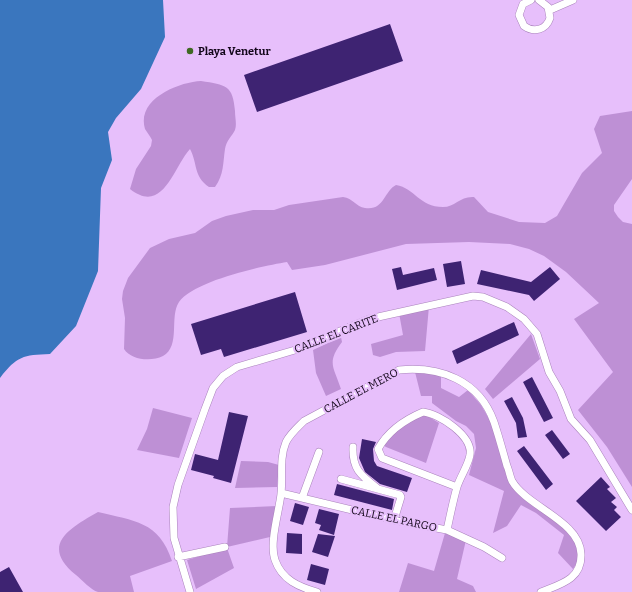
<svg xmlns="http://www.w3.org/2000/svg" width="632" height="592" viewBox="0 0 632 592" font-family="Bitter,serif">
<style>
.green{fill:#be90d5}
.water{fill:#3a76be}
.building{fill:#3e2372}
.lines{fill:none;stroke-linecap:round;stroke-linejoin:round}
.minor-casing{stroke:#aa83bc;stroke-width:8}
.minor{stroke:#fff;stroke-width:7}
.poi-dot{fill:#406823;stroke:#e7bffb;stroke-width:1.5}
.labels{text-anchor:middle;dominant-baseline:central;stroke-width:4;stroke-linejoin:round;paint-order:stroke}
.poi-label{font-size:11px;font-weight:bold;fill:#13061a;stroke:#e7bffb;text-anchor:start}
.street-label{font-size:11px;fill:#13061a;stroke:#e7bffb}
</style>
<rect width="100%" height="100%" fill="#e7bffb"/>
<path class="green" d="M201 81C226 85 233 85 235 111 235 118 237 124 235 130 232 136 226 141 225 149 223 162 224 175 215 187H209C193 176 198 164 190 149 173 168 163 215 130 189L136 169 151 146 152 140C150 136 147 132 145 129 136 99 179 82 201 81Z
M632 111V179L614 205V211L618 217 623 222 632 224V487L607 447 578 410 613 372 574 319 599 303 566 272 544 256 529 249 510 244 469 242 406 244 325 265 292 270 287 262C262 266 194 281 179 302 169 317 181 346 163 356 151 362 131 360 124 349L125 318 122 299 123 291 128 278 150 248 169 239 195 233 212 221 226 216 253 210H274L289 205 343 197C353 198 356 207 365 208 384 211 384 191 396 185 415 188 419 207 443 207 455 207 460 196 474 197L488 212 519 222 545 223 557 216 582 173 602 153 594 129 600 116Z
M429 306 425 351 396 352 380 357 373 355 371 344 403 335 399 313Z
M531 334 540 359 493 399 485 389Z
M341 337 342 342C326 363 334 367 341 389L326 396 316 373 313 350Z
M414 368 441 372V388L459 397 468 390 481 405 492 424 513 482 576 531C583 542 581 558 573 569L558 553 564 535 536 513 521 505 507 526 493 533 504 491 469 475 476 448 474 434 466 426 456 421 432 403V396H421Z
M153 408 192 418 179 458 137 450 147 429Z
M419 415H426L439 423 426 463 386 447 383 445 384 439Z
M241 461 268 462 279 465 277 487 235 488Z
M277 506 270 537 227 547 230 508Z
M98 512C134 521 159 521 172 561L130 576 134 592C123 592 109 592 98 592 91 590 82 580 76 575 39 545 70 528 98 512Z
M445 533 466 540 457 579 473 586 476 592H399L408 563 434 571Z
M227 548 234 568 196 589 187 560Z"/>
<path class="water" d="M0 0H163L165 37 141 89 116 118 108 132 112 160 101 188 98 271 76 326 50 354C23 355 17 356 0 378Z"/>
<path class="building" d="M390 24 403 61 257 112 244 75Z
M461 261 465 284 447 287 443 264Z
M401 267 403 275 434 268 437 280 397 290 392 269Z
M550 267 560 279 534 301 529 295 477 284 481 270 531 282Z
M295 292 307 332 224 357 221 349 201 355 191 324Z
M514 322 519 335 457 364 452 351Z
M532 377 553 418 544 422 523 382Z
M512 397 523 418 527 437 518 438 516 423 504 401Z
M229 412 248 416 231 483 213 478 214 476 191 470 195 454 218 460Z
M552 430 570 454 563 459 545 435Z
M362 439 376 442 373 449 374 461 377 466 412 478 407 492 380 484 365 472 359 458Z
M524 446 553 484 546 490 517 451Z
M601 477 610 487 607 489 616 498 611 502 617 507 614 510 621 517 606 531 576 501Z
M337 484 394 499 392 510 334 495Z
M295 503 309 507 303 525 290 521Z
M319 509 339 514 334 535 319 530 321 525 315 523Z
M287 533 302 534V554L286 553Z
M318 534 335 536 328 557 312 552Z
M311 564 329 569 325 585 307 580Z
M9 567 23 592H0V572Z"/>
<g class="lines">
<g class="minor-casing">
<path id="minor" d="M531 0 523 4 519 15 524 26C534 33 546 30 550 18L548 7 539 0
M550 10 573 0
M353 447C352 468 360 475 377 488
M341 479 400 495 401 497 394 520
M281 493 394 520 447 530 484 547 502 558
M302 498 319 452
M447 530C450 516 453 501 457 487 460 477 468 466 470 455 473 436 440 414 423 412 404 420 388 431 378 449L382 458 457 487
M178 557 225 547
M190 592 174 538 173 507 178 485 205 409 213 388 223 376 237 367 295 350 369 319 473 296 483 297 507 307 524 319 537 334 549 372 560 391 571 419 590 440 632 510
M317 592C299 587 282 580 275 560 269 543 279 512 281 494 283 476 279 459 286 442 290 434 297 428 304 421L399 370C440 366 479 380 494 422 499 437 503 452 507 466 509 470 510 477 512 481 527 507 580 521 581 554 582 579 561 584 541 592"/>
</g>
<use href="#minor" class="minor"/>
</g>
<circle class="poi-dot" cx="190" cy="51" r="4"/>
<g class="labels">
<g class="poi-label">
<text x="198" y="51">Playa Venetur</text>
</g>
<g class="street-label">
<text transform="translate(336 334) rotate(-21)">CALLE EL CARITE</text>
<text transform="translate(361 391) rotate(-28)">CALLE EL MERO</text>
<text transform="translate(394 519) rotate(12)">CALLE EL PARGO</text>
</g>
</g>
</svg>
